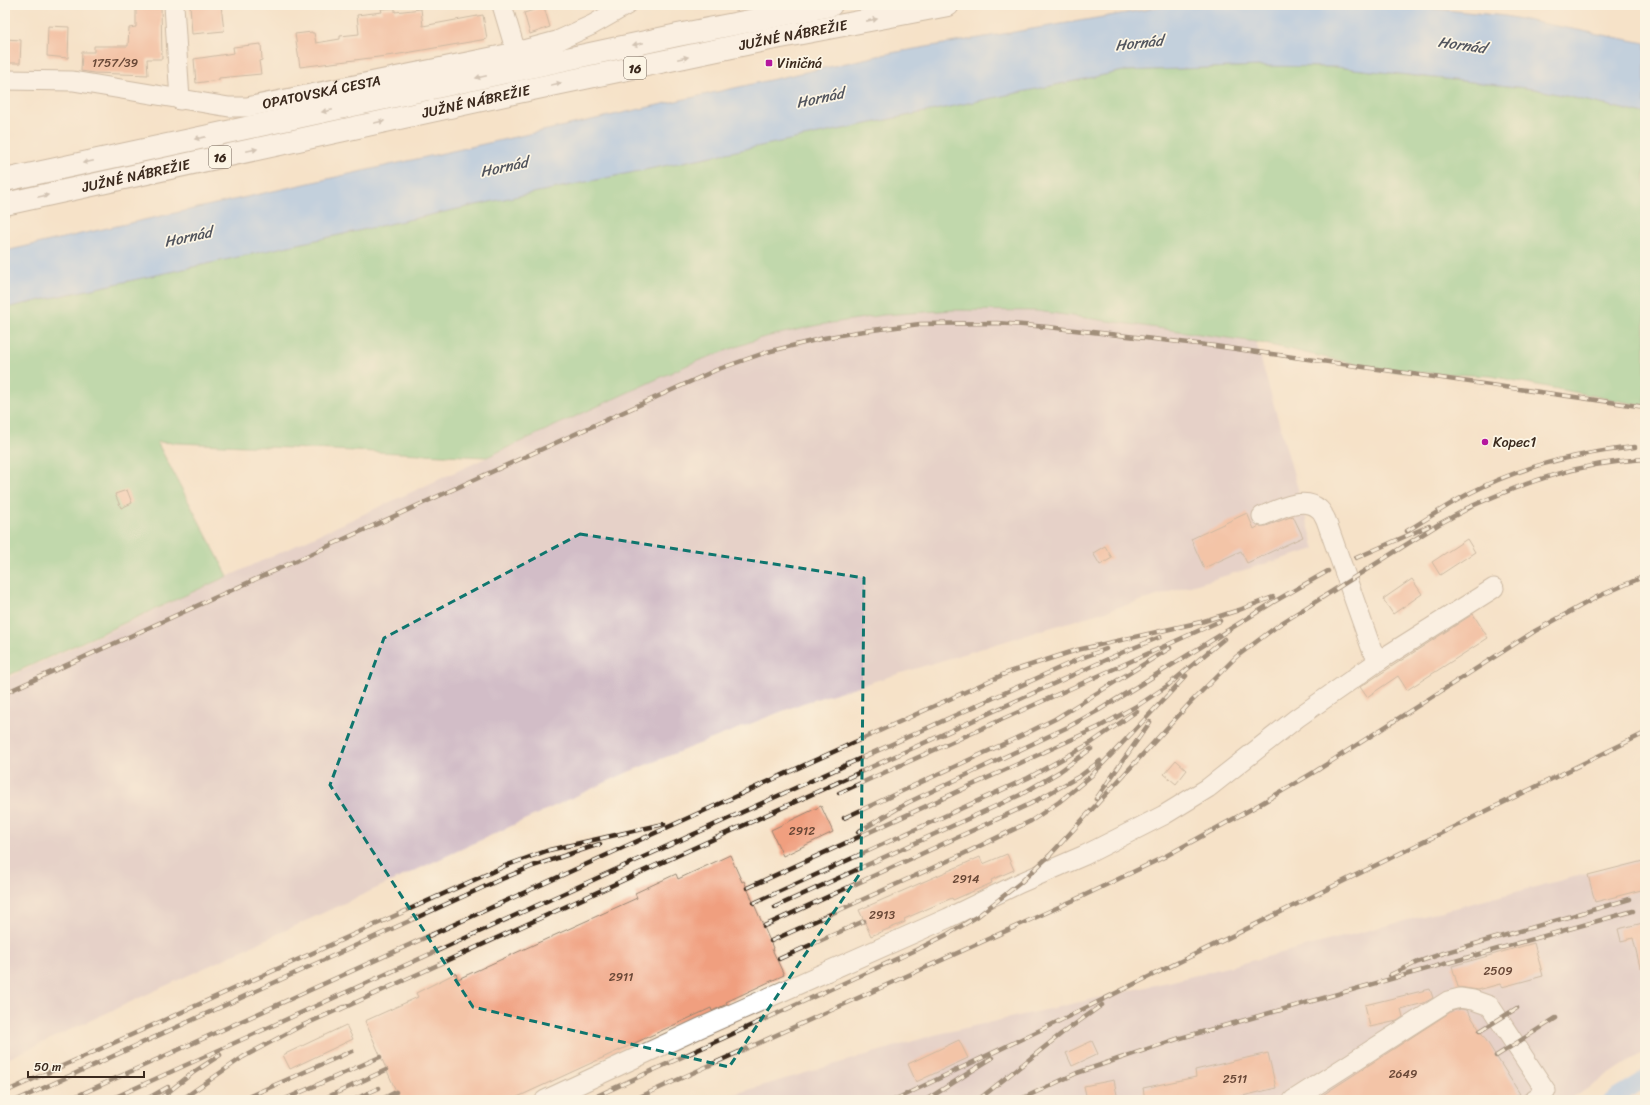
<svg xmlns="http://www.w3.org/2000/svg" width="1650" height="1105" viewBox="0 0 1650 1105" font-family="Sriracha,sans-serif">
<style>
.industrial{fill:#d2bdc7}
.green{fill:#82cc89;stroke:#5e7b54}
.water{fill:#86baf4;stroke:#607289}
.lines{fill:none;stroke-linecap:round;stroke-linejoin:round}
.canal{stroke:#86baf4;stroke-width:16}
.building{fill:#f09f7f}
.minor-casing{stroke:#988673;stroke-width:21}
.highway-casing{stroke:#988673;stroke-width:24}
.minor{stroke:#fff;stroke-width:19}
.highway{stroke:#fff;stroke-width:22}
.rail-casing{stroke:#3b2a1e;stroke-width:4.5}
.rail{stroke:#fcf5e5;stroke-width:3;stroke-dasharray:9;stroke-linecap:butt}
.oneway{fill:#a79f9a}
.marked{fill:none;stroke:#0f766e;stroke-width:3;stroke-dasharray:8 5;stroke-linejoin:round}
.poi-dot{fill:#b5179e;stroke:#fcf5e5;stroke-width:1.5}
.labels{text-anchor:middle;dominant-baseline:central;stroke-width:3.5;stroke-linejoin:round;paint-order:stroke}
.number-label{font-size:12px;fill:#684736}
.shield{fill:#fcf5e5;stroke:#75675a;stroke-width:1}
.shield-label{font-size:13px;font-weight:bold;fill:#3b2a1e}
.street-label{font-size:14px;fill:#3b2a1e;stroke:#fcf5e5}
.poi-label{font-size:14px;fill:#3b2a1e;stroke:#fcf5e5;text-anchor:start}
.water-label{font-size:15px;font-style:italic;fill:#52555e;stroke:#fcf5e5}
</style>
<rect width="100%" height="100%" fill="#fcf5e5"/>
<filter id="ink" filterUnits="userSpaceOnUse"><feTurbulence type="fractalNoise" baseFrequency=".025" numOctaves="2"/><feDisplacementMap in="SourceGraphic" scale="8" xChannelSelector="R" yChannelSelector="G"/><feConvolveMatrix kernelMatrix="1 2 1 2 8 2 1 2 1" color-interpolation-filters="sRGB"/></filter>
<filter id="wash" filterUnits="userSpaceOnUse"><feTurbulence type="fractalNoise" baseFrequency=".012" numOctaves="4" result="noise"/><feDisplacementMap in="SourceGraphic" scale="16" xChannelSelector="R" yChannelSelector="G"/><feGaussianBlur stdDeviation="0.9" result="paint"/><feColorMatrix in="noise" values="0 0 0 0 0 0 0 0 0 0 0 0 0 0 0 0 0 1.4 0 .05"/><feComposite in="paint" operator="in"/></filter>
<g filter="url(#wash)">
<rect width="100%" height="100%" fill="#f6e2c8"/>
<path class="industrial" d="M953 310 1037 311 1256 342 1315 549 1019 637 803 703 628 772 5 1060V679L692 363 761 338 819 325 883 315Z
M1643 859 1645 865V1051L1570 1100H714L934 1035 1177 980Z"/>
<path class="green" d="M1261 66 1336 67 1535 89 1645 114V406L1491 376 1386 371 1256 342 1037 311 953 310 883 315 819 325 761 338 692 363 487 457 157 442 228 576 5 677V308L494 201 1123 71Z"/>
<path class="water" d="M1173 5H1396L1505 16 1645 43V114L1535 89 1336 67 1261 66 1123 71 494 201 5 308V251L891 53Z"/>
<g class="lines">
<path class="canal" d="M1611 1100 1645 1079"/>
</g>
<g id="blocks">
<path class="building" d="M136 5H161L162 59H147L148 75 94 73 81 71 82 52H94V46H128L129 28 136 27Z
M190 5H221L224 31 192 34Z
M544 7 550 27 530 34 524 13Z
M395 8V12L421 9 423 26 483 15 487 39 394 55 300 67 295 34 312 32V33H314L316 43 340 39V36L359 34 357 15 382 12 381 9Z
M48 26 69 27 68 58 47 56Z
M5 39 21 40 20 63H5Z
M261 44 262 60 259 61 261 74 219 78V80L196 83 194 59 234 53 233 47Z
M127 490 132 503 121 508 115 494Z
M1247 513 1254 529 1259 526H1266L1293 516 1303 537 1247 563 1241 551 1204 568 1191 539Z
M1467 539 1475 552 1440 575 1432 562Z
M1105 546 1112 558 1100 565 1093 553Z
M1412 579 1422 594 1393 614 1383 599Z
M1473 614 1488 638 1407 690 1398 676 1367 697 1360 687Z
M1176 760 1187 770 1176 784 1164 774Z
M821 806 833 832 783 856 771 830Z
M1007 854 1014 870 991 880 992 883 953 900 952 898 904 919 905 922 871 936 859 910 980 857 983 864Z
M730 855 742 882 744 881 773 948 772 949 784 975 726 1002 727 1004 712 1011 711 1008 511 1100H400L365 1021 418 997 416 993 456 973 458 979 637 898 635 893 676 874 678 879Z
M1643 861 1645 868V889L1595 902 1588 875Z
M1643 923 1645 931V967H1640L1633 938 1621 941 1618 929Z
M1534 943 1543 976 1502 987 1500 984 1478 990 1458 987 1452 966Z
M1430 989 1433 998 1424 1003 1401 1009 1403 1017 1397 1021 1370 1027 1365 1005Z
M1461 1009 1467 1010 1520 1094 1511 1100H1315L1452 1011Z
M346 1025 353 1039 290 1069 283 1055Z
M959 1040 968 1058 916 1082 908 1064Z
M1092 1041 1098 1054 1072 1066 1066 1053Z
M1268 1053 1276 1088 1226 1100H1145L1143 1088 1196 1077 1195 1070Z
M1114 1080 1118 1100H1087L1084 1086Z"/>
</g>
</g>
<g filter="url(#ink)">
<use href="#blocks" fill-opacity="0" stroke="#988673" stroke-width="1"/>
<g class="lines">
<g class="minor-casing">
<g id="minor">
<path d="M174 5 180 100"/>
<path d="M502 5 516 52"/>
<path id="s1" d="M5 80 73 81 229 107H247L516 52 557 41 592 25 627 5"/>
<path d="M1262 516C1277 510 1304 495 1319 509 1322 511 1324 516 1326 520L1372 650 1380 660 1494 588"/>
<path d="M545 1100 700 1028 948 918 1020 883 1085 855 1164 815 1208 788 1297 718 1380 660"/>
<path d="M1293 1100 1448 1001 1460 998 1473 1000 1490 1006 1546 1091 1533 1100"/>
</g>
</g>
<g class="highway-casing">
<g id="highway">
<path d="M5 180 678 35 831 5"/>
<path id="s2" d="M5 204 518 92 765 40 948 5"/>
</g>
</g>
<use href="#minor" class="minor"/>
<use href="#highway" class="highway"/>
<g class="rail-casing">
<path id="rail" d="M1465 509C1525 482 1578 463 1645 459
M1407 531C1428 518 1449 504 1470 493 1521 466 1578 453 1635 447
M1356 558 1429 526
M1270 604 1328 571
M5 693 716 370 767 352 824 338 857 332 920 324 997 323 1048 327 1215 346 1645 407
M839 793 1220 621
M1096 799 1150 722
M844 818 1027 733 1055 719 1170 648
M858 832 907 803 1068 727 1099 710 1272 603
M747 888 1099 727 1140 704 1167 686 1224 639
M754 903 1028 778 1091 743 1137 711
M775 907 1020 795 1059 772 1091 749
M764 926 1030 804 1080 776 1100 761
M771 941 961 855 1031 821 1059 802 1092 775 1186 676
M779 959 864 921
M1390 975 1418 962 1444 953 1630 899
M339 1010 1121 653 1160 637
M1480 1031 1517 1008
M1496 1056 1556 1018
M5 1092 505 866 549 850 664 824
M17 1100 497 881 533 866 600 844
M68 1100 1009 672 1077 650 1201 622 1239 610 1273 597
M109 1100 1079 659 1106 649
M145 1100 168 1087
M158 1100 194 1072 220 1055
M181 1100 243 1057 297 1028 344 1007
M241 1100 352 1051
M283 1100 380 1057
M321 1100 386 1070
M353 1100 379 1088
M380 1100 396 1092
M588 1100 916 950 948 934 978 916 1020 883 1050 855 1190 703 1236 657 1280 624 1439 524 1471 507
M633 1100 1083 896 1164 857 1255 807 1316 771 1535 631 1597 597 1645 576
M894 1100 1057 1022 1645 733
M926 1100 992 1058
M978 1100 1061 1034 1102 1005
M1019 1100 1077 1073 1177 1039 1633 911"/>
</g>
<use href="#rail" class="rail"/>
</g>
<defs><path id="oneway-solid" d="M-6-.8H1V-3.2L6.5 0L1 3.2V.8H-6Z"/></defs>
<g class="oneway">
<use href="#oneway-solid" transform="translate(872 20) rotate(-11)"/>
<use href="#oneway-solid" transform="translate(638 44) rotate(168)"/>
<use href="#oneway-solid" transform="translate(683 58) rotate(-12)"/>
<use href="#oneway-solid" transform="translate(481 77) rotate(168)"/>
<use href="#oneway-solid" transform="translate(556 84) rotate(-12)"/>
<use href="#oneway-solid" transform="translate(327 111) rotate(168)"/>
<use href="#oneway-solid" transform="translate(379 122) rotate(-12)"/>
<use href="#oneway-solid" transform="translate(200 138) rotate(168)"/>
<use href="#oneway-solid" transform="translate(252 150) rotate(-12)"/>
<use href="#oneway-solid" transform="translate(88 162) rotate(168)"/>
<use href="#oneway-solid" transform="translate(43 196) rotate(-12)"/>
</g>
</g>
<path d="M0 0H1650V1105H0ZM580 534 864 578 861 872 729 1067 473 1007 330 785 384 638Z" fill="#f6e2c8" fill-opacity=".55" fill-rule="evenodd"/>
<path class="marked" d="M580 534 864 578 861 872 729 1067 473 1007 330 785 384 638Z"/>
<g class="poi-dot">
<rect x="765" y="59" width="8" height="8" rx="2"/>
<circle cx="1485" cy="442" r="4"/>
</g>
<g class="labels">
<g class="number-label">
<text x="115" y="63">1757/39</text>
<text x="802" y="831">2912</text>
<text x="966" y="879">2914</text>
<text x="882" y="915">2913</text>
<text x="1498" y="971">2509</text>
<text x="621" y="977">2911</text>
<text x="1403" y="1074">2649</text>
<text x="1235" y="1079">2511</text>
</g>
<g class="shield">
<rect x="624" y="57" width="22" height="22" rx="3"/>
<rect x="209" y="146" width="22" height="22" rx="3"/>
</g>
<g class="shield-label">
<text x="635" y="68">16</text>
<text x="220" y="157">16</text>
</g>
<g class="street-label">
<text stroke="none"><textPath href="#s2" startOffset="806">JUŽNÉ NÁBREŽIE</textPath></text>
<text stroke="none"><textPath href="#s1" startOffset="320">OPATOVSKÁ CESTA</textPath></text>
<text stroke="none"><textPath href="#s2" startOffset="482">JUŽNÉ NÁBREŽIE</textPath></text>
<text stroke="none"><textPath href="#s2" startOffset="134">JUŽNÉ NÁBREŽIE</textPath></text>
</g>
<g class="poi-label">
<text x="777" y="63">Viničná</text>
<text x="1493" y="442">Kopec1</text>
</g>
<g class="water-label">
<text transform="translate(1139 43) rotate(-6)">Hornád</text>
<text transform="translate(1462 45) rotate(8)">Hornád</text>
<text transform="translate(820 98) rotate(-12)">Hornád</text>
<text transform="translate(504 167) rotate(-12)">Hornád</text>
<text transform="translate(188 237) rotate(-12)">Hornád</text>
</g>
</g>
<rect width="1650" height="1105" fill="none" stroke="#fcf5e5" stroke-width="20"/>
<path d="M28 1071v6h116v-6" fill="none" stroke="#3b2a1e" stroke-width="2"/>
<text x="34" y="1071" font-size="12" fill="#3b2a1e" stroke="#fcf5e5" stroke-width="3" paint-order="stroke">50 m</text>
</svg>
